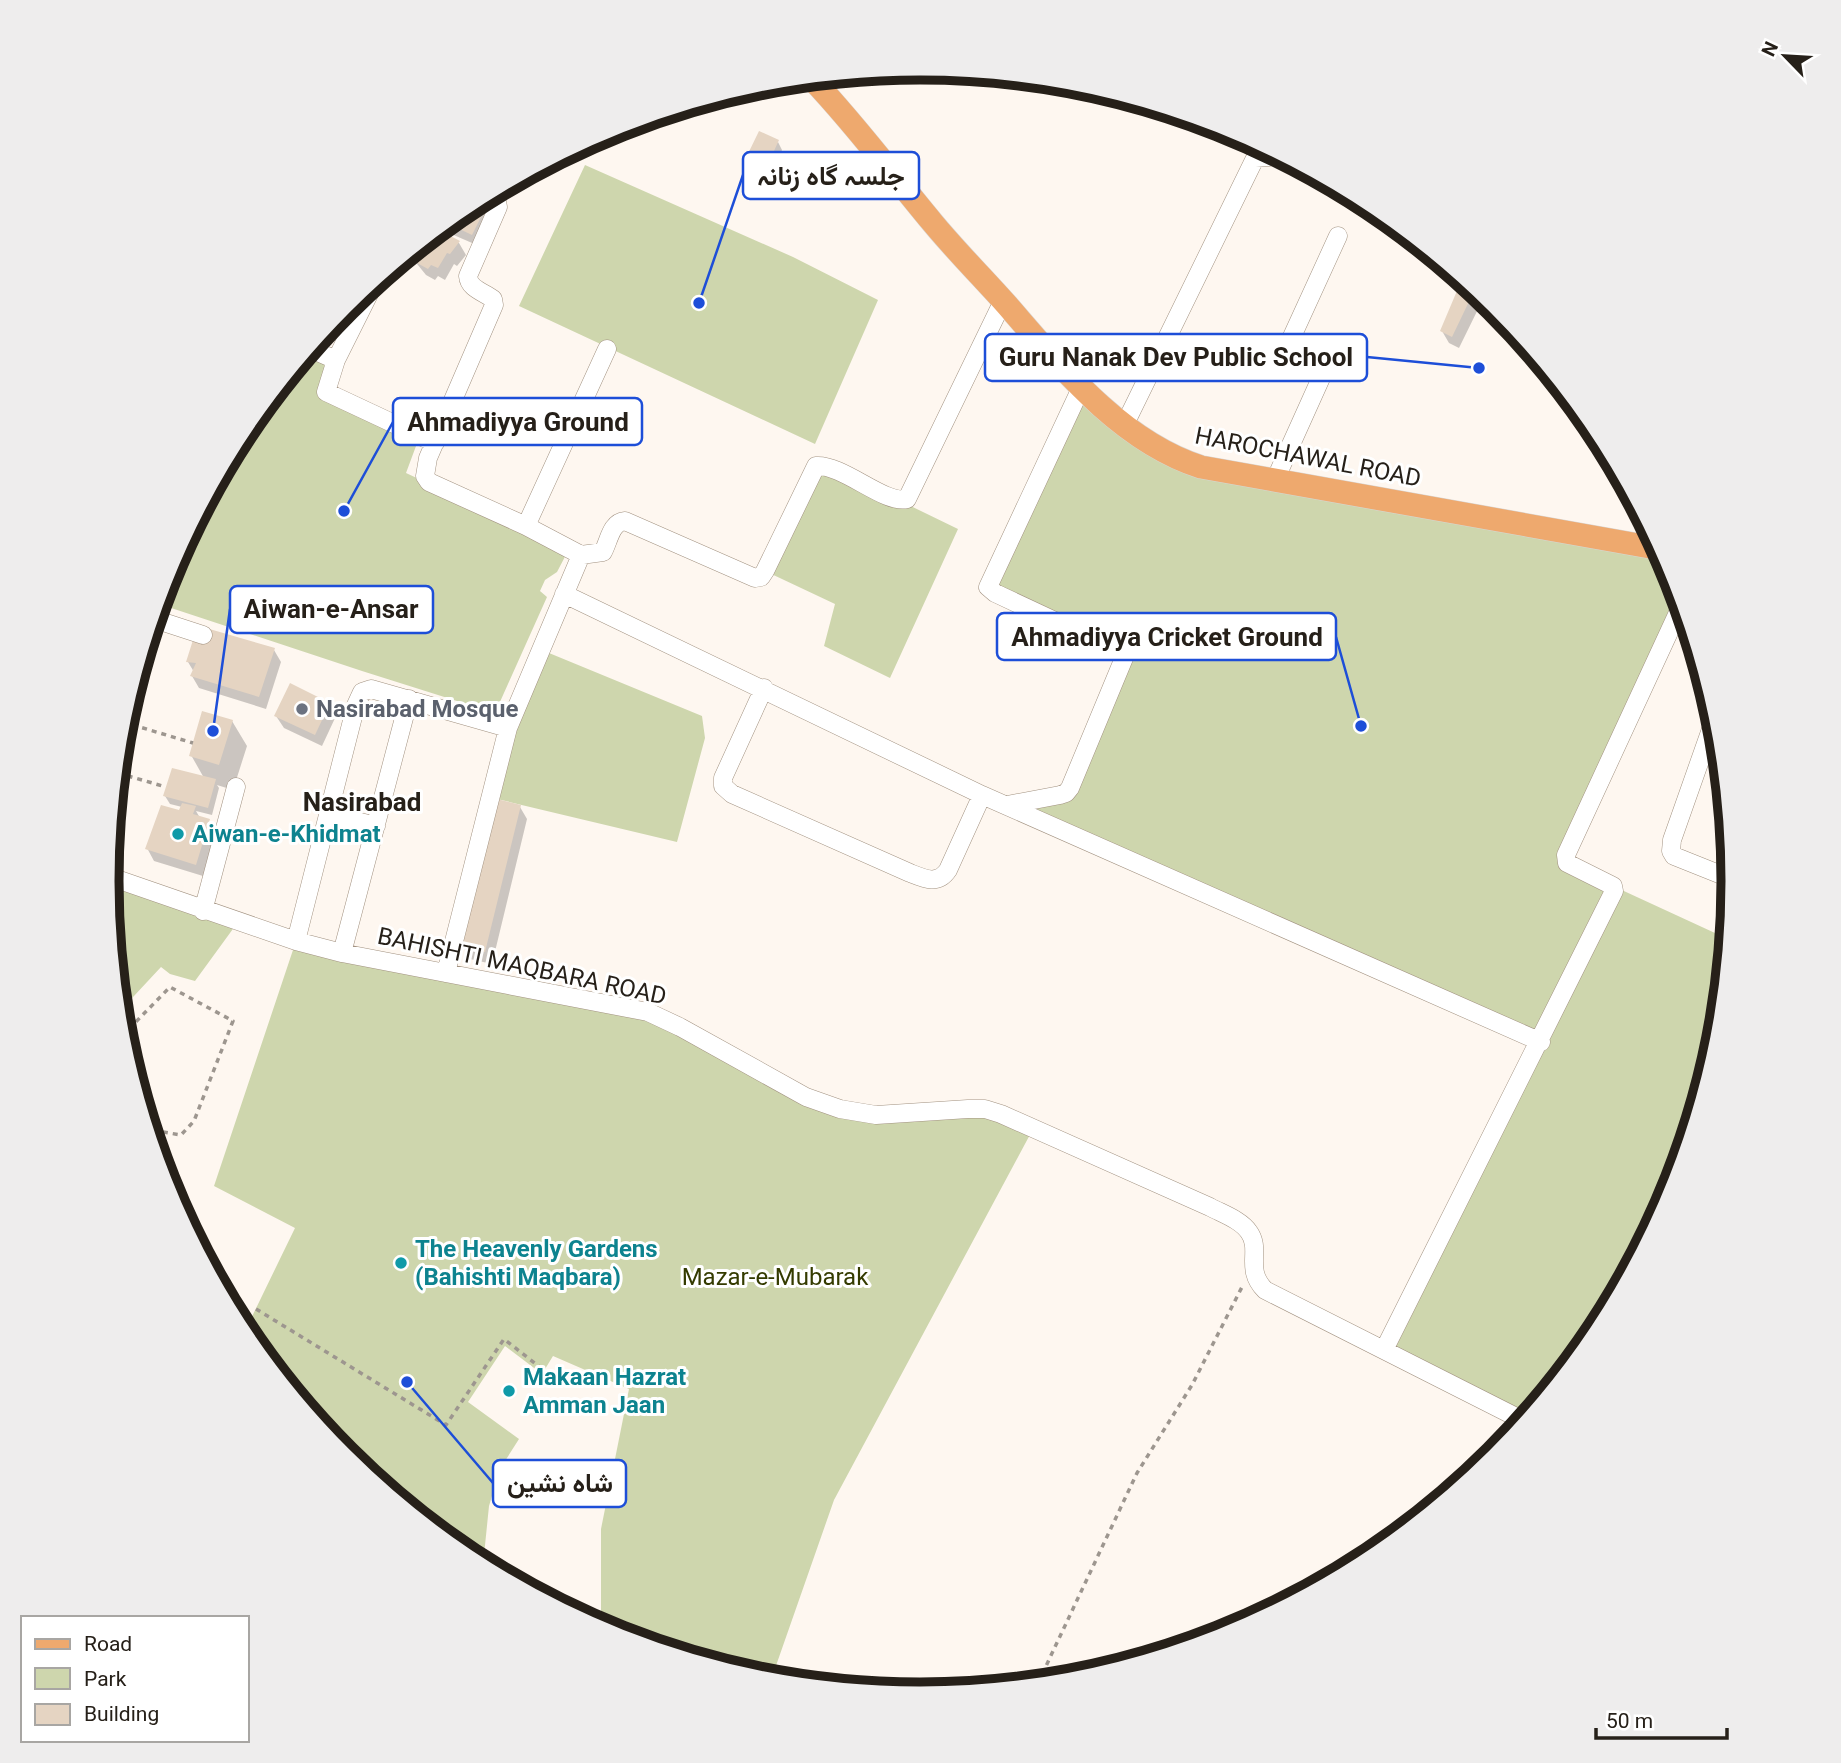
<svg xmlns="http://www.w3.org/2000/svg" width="1841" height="1763" viewBox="0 0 1841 1763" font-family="Roboto,Vazirmatn,sans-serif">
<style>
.green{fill:#ced6ad}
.shadow{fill:#0003}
.building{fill:#e5d4c2}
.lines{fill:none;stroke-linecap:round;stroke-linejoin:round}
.minor-casing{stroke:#a29281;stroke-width:19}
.major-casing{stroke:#d8d7d6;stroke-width:24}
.path{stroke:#9d968f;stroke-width:3.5;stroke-dasharray:5 5;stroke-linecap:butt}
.minor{stroke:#fff;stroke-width:18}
.major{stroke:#eea96e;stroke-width:23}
.worship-dot{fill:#6b7280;stroke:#fff;stroke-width:2.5}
.culture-dot{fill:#0f9aa8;stroke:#fff;stroke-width:2.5}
.labels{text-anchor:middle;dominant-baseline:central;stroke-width:6;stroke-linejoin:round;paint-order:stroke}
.street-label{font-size:24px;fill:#262019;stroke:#fff}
.worship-label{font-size:24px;font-weight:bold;fill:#5b616d;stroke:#fff;text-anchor:start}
.culture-label{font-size:24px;font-weight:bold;fill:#0d838f;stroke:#fff;text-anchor:start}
.park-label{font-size:24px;fill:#343b00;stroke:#fff}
.neighbourhood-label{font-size:26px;font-weight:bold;fill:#262019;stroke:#fff}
.rim{fill:none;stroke:#262019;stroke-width:9}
.leader{fill:none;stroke:#1d4ed8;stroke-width:2.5}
.callout-dot{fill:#1d4ed8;stroke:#fff;stroke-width:2.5}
.callout{fill:#fff;stroke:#1d4ed8;stroke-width:2.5}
.callout-label{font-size:26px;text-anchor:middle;font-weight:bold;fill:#262019}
</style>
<rect width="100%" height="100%" fill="#fef7f0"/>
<path class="green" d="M585 165 793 257 878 300 815 444 519 306Z
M309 350 332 360 319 392 419 438 406 473 569 549 557 572 545 580 540 591 547 597 495 713 362 671 159 604 169 570 245 429Z
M1081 388 1174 456 1661 549 1672 571 1682 604 1566 855 1613 886 1728 939 1718 1041 1672 1193 1596 1334 1525 1421 1384 1350 1537 1040 1007 805 1060 795 1124 658 990 590Z
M816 466 888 495 958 529 890 678 824 646 835 604 765 571Z
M549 653 702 716 705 738 677 842 497 799 508 728Z
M107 881 238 922 195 981 170 974 161 967 120 1011Z
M296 941 648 1012 806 1097 863 1113 968 1109 1033 1129 834 1500 771 1680 761 1679 601 1629V1529L629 1389 553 1356 542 1374 505 1346 468 1402 519 1439 500 1469 489 1506 483 1565 468 1557 345 1456 244 1333 295 1228 214 1186Z"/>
<path class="shadow" d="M778 142 782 150 768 180 750 171 745 164Z
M485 196 497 211 479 246 449 233 447 237 459 243 466 255 457 266 454 264 445 280 438 276 435 280 426 275 409 254 426 240H434L430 237 469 205Z
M1464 280 1484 297 1459 348 1449 343 1442 331Z
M274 650 281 662 266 709 199 688 192 676 194 672 188 662Z
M329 704 336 716 322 746 284 728 276 716Z
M232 721 247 746 233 790 217 785 219 788 212 815 196 811 200 818 209 821 216 833 203 876 154 861 147 848 180 812 182 807 170 804 165 796 204 778 191 755Z
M520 807 527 819 492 964 470 959 463 947Z"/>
<path class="building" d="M759 131 779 140 764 173 743 164Z
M487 195 491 197 472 235 447 223 469 205Z
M439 230 460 241 450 254 447 253 438 268 431 265 428 269 417 263 418 259 411 253Z
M1462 279 1475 289 1452 337 1440 331Z
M206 628 275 648 259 697 190 676 196 663 186 662 193 640Z
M290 683 330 703 315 735 274 716Z
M202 711 233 720 219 765 189 756Z
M172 768 216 779 208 808 163 796Z
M497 799 521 805 485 952 461 947Z
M182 803 196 806 193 814 210 819 196 865 145 849 161 805 179 810Z"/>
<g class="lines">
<g class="minor-casing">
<path id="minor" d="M1255 158 1281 156
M311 349 336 360 326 392 435 443
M336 360 375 282
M1125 424 1261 146
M1275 480 1325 369 1323 363 1292 350 1290 341 1338 236
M526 526 607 349
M581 555 603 552C609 541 611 522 625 521L755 578 761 577 765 571 816 466C843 464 885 505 907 499L1003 301
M564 594 982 795 1541 1042
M154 619 203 635
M764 688 723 778V786L732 794 910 873C925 879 938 885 948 870L982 795
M1716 715 1672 840 1671 851 1674 856 1734 880
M1007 805 1060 795 1066 793 1070 788 1124 658 1121 652 995 593 988 587 1081 388
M328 814 376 826
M108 876 296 941 342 953 648 1012 680 1027 806 1097 840 1109 876 1115 968 1109H985L1001 1114 1210 1207C1223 1214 1241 1220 1249 1232 1262 1250 1244 1269 1265 1290L1524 1421
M203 911 236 787
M296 941 356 705 362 692 371 689 508 728
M342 953 409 699
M446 973 508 728 581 555 526 526 429 482 425 476 428 458 494 305 493 299C484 292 469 289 468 276L498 207 496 197 491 194
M1384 1350 1614 891 1613 886 1567 863 1566 855 1682 604"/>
</g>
<g class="major-casing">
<path id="major" d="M812 79C855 124 892 174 932 222 956 251 982 277 1007 305 1061 367 1120 441 1201 467L1661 549"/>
</g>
<path class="path" d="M123 722 193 743
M118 773 166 787
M122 1036 170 987 233 1021 194 1121 181 1135 163 1132 148 1124
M256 1309 446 1425 504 1339 541 1368
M1038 1683 1137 1473 1192 1385 1242 1287"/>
<use href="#minor" class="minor"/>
<use href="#major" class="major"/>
</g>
<circle class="worship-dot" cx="302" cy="709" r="7"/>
<g class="culture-dot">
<circle cx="178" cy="834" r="7"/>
<circle cx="401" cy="1263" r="7"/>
<circle cx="509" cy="1391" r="7"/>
</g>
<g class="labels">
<g class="street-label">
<text transform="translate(1308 457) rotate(11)">HAROCHAWAL ROAD</text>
<text transform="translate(522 966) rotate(12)">BAHISHTI MAQBARA ROAD</text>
</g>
<g class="worship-label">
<text x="316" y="709">Nasirabad Mosque</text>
</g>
<g class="culture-label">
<text x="192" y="834">Aiwan-e-Khidmat</text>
<text x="415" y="1249">The Heavenly Gardens<tspan x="415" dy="28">(Bahishti Maqbara)</tspan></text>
<text x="523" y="1377">Makaan Hazrat<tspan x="523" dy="28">Amman Jaan</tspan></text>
</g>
<g class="park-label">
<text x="775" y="1277">Mazar-e-Mubarak</text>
</g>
<g class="neighbourhood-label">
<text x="362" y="802">Nasirabad</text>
</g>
</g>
<path d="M0 0H1841V1763H0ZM119 881a801 801 0 1 1 1602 0a801 801 0 1 1-1602 0Z" fill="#eeeded" fill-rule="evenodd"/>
<path class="rim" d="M119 881a801 801 0 1 1 1602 0a801 801 0 1 1-1602 0Z"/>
<path class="leader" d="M699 303L743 175M1479 368L1367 357M344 511L393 422M213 731L230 609M1361 726L1336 637M407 1382L493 1483"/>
<g class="callout-dot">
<circle cx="699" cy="303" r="7"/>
<circle cx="1479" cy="368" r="7"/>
<circle cx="344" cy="511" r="7"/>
<circle cx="213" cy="731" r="7"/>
<circle cx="1361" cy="726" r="7"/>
<circle cx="407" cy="1382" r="7"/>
</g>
<g class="callout">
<rect x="743" y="152" width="176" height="47" rx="7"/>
<rect x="985" y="334" width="382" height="47" rx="7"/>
<rect x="393" y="398" width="249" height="47" rx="7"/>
<rect x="230" y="586" width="203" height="47" rx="7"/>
<rect x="997" y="613" width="339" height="47" rx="7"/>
<rect x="493" y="1460" width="133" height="47" rx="7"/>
</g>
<g class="callout-label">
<text x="831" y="185">جلسہ گاہ زنانہ</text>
<text x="1176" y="366">Guru Nanak Dev Public School</text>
<text x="518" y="431">Ahmadiyya Ground</text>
<text x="331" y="618">Aiwan-e-Ansar</text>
<text x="1167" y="646">Ahmadiyya Cricket Ground</text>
<text x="560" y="1492">شاہ نشین</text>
</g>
<rect x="21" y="1616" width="228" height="126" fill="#ffffff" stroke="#a8a6a3" stroke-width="2"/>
<rect x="35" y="1639" width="35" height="10" fill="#eea96e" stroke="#a8a6a3" stroke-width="2"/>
<text x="84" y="1651" font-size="21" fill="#262019">Road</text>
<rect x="35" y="1668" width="35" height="21" fill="#ced6ad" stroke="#a8a6a3" stroke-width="2"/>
<text x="84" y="1686" font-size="21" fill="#262019">Park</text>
<rect x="35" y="1704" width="35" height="21" fill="#e5d4c2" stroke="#a8a6a3" stroke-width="2"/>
<text x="84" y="1721" font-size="21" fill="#262019">Building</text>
<g transform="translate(1785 56) rotate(295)" stroke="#ffffff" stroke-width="5" paint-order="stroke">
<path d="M0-5L12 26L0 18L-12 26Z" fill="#262019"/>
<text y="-10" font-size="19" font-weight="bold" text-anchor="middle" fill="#262019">N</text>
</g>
<path d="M1596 1728v10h131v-10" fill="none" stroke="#262019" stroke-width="3.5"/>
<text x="1606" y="1728" font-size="21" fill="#262019" stroke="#ffffff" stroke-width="5" paint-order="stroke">50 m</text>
</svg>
